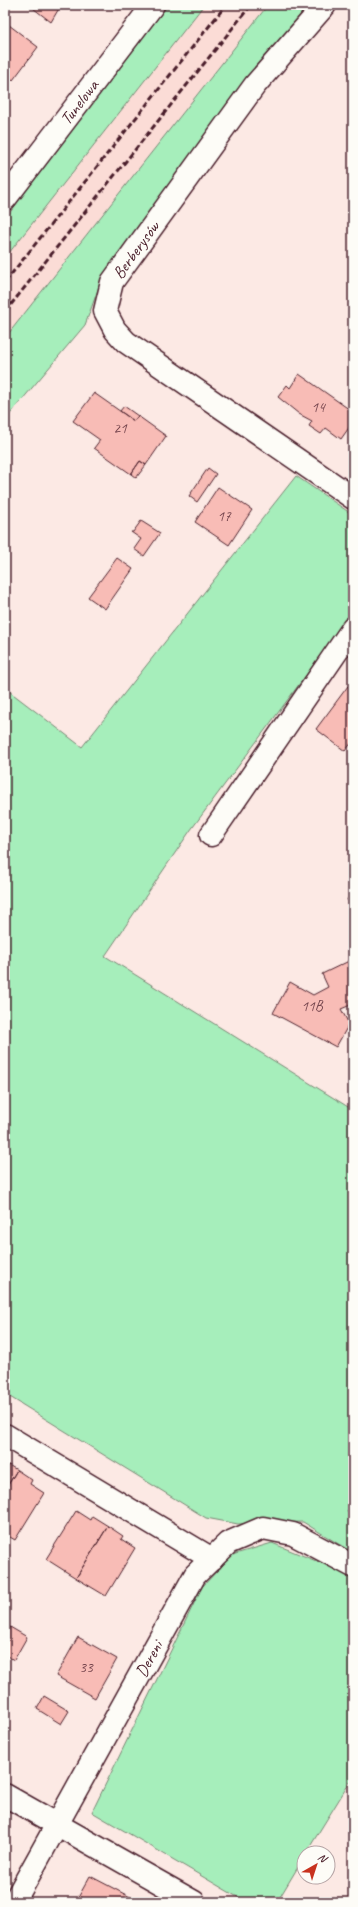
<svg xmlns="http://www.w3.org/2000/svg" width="358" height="1907" viewBox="0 0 358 1907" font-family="Caveat,sans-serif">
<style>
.built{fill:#fbdcd6}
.green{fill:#a6eebb;stroke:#788673}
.building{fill:#f8bcb6;stroke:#4a1f2b}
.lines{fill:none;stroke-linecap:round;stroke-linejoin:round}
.minor-casing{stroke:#4a1f2b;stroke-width:25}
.minor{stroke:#fdfcf7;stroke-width:22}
.rail{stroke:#4a1f2b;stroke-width:3;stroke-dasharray:6 3;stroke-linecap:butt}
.labels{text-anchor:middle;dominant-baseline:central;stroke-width:3.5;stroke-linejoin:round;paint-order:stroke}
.number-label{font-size:15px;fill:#76464e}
.street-label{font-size:17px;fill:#4a1f2b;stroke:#fdfcf7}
</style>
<rect width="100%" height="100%" fill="#fce9e4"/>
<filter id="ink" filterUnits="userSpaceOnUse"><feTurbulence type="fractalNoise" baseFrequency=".025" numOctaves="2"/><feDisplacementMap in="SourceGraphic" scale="8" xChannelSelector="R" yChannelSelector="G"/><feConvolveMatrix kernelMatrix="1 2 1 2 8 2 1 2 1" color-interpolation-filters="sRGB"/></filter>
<g filter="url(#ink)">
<path class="built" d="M204 5H268L5 338V258Z"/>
<path class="green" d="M168 5H204L5 258V219Z
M268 5H308L252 74 103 276 85 325 5 420V338Z
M296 476 353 515V612L190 831 105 956 353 1110V1501L347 1512 353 1515V1553L303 1522 238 1524 206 1518 5 1394V688L82 747Z
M272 1543 353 1576V1777L306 1853H304V1857L277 1902H246L92 1812 202 1587 232 1555Z"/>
<path class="building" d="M29 5H61L51 22Z
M5 22 38 47 13 80 5 73Z
M299 374 353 412V422L341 439 326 428 321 434 309 426 312 421 299 414 278 397 287 385 290 388Z
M94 393 134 421 138 416 166 436 146 465 140 461 131 474 94 448 100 440 73 421Z
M124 406 138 416 134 421 120 411Z
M140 461 146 465 136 478 131 474Z
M208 468 216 474 197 502 189 496Z
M218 487 252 510 229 545 195 522Z
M141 521 160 533 144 556 134 549 141 539 131 532H133Z
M117 558 133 569 105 609 88 597Z
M348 686 353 690V741L345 751 316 729Z
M353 890V904L347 900Z
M349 961 353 970V1004L341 1009 349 1024 336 1047 273 1013 290 982 313 995 328 987 322 974Z
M5 1463 17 1470 5 1490Z
M17 1470 32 1480 30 1484 44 1493 15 1540 5 1534V1490Z
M76 1511 90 1520 92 1516 108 1526 76 1578 46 1559Z
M108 1526 123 1536 121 1539 135 1548 106 1596 76 1578Z
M10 1627 27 1637 14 1660 5 1655V1636Z
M78 1637 117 1659 95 1698 56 1676Z
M44 1696 69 1711 61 1724 37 1709Z
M90 1876 134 1899 133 1902H81L83 1898 79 1896Z"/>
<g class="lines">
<g class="minor-casing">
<g id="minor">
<path d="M325 5 255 85 112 282 105 311 115 330 126 342 353 498"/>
<path id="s1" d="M5 199 153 5"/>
<path d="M211 835 353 628"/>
<path d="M5 1435 212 1559"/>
<path d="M5 1795 194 1902"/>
<path id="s2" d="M14 1902 195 1575 228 1543 263 1528 293 1534 353 1566"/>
</g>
</g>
<use href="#minor" class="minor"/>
<path class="rail" d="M5 282 226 5
M5 312 251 5"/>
</g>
</g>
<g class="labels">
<g class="number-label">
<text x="318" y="407">14</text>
<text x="120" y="428">21</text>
<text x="224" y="516">17</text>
<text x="312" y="1006">11B</text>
<text x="86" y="1667">33</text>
</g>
<g class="street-label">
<text stroke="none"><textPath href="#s1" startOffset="122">Tunelowa</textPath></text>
<text transform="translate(136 250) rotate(-54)">Berberysów</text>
<text stroke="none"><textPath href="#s2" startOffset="278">Dereni</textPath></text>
</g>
</g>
<rect width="358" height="1907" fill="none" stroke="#fdfcf7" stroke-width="20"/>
<rect x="10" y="10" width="338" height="1887" fill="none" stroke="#4a1f2b" stroke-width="1.5" filter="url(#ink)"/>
<g transform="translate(316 1865) rotate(39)"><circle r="19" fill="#fdfcf7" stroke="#b5a4a5"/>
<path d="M0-3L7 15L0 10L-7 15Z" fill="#c8321e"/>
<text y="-6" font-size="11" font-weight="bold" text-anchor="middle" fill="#4a1f2b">N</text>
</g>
</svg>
